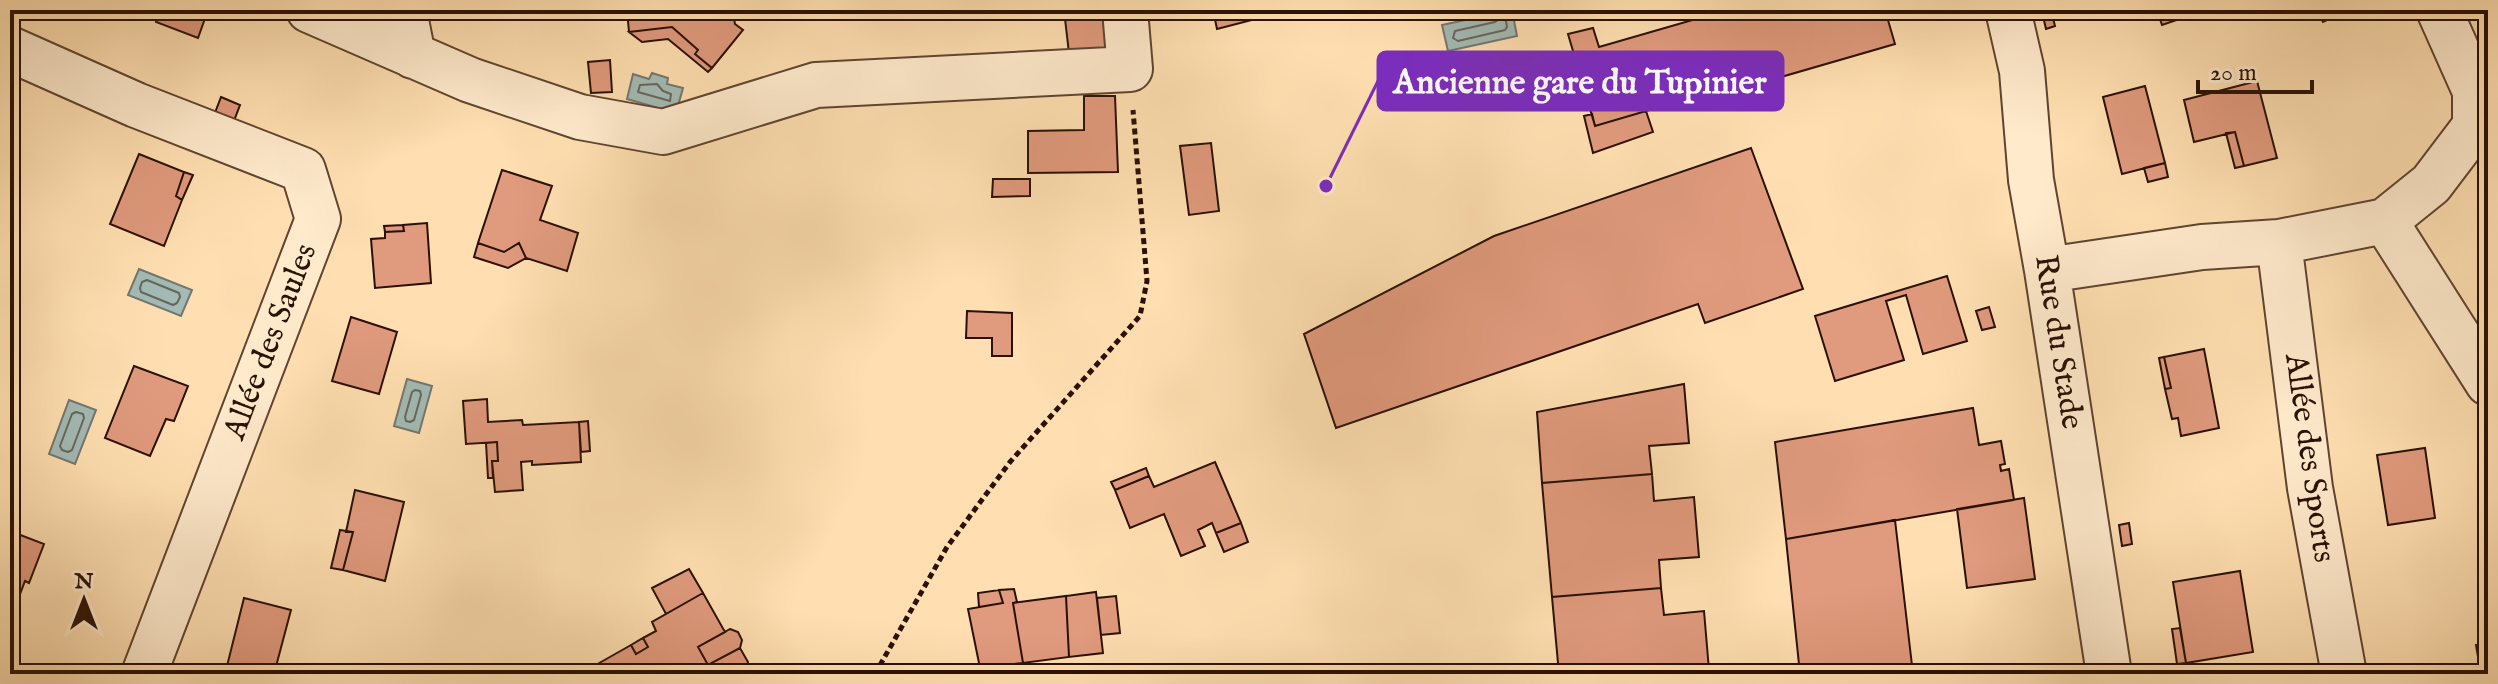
<svg xmlns="http://www.w3.org/2000/svg" width="2498" height="684" viewBox="0 0 2498 684" font-family="'IM FELL English',serif">
<style>
.water{fill:#a3bbb5;stroke:#73776f;stroke-width:2}
.lines{fill:none;stroke-linecap:round;stroke-linejoin:round}
.shore{stroke:#66665d;stroke-width:2}
.building{fill:#e09a7d;stroke:#2a1005;stroke-width:2}
.minor-casing{stroke:#5f4430;stroke-width:48}
.path{stroke:#2a1005;stroke-width:5;stroke-dasharray:6 4;stroke-linecap:butt}
.minor{stroke:#ffeacc;stroke-width:44}
.labels{text-anchor:middle;dominant-baseline:central;stroke-width:6;stroke-linejoin:round;paint-order:stroke}
.street-label{font-size:32px;fill:#2a1005;stroke:#ffeacc}
.leader{fill:none;stroke:#7b2cbf;stroke-width:3}
.callout-dot{fill:#7b2cbf;stroke:#ffeacc;stroke-width:3}
.callout{fill:#7b2cbf;stroke:#7b2cbf;stroke-width:3}
.callout-label{font-size:34px;text-anchor:middle;font-weight:bold;fill:#fff}
</style>
<rect width="100%" height="100%" fill="#ffdfb1"/>
<filter id="stains"><feTurbulence type="fractalNoise" baseFrequency=".0025" numOctaves="4"/><feColorMatrix values="0 0 0 0 .2 0 0 0 0 .09 0 0 0 0 .02 0 0 0 .5 -.17"/></filter>
<radialGradient id="worn" r=".72"><stop offset=".6" stop-color="#630" stop-opacity="0"/><stop offset="1" stop-color="#630" stop-opacity=".3"/></radialGradient>
<path class="water" d="M1512 10 1517 36 1448 51 1442 25Z
M652 73 668 78 667 84 683 88 676 113 627 99 633 74 649 79Z
M139 269 192 290 181 316 128 295Z
M407 379 432 386 419 433 394 426Z
M69 400 96 410 75 464 49 454Z"/>
<g class="lines">
<path class="shore" d="M1501 18 1506 21 1507 27 1505 30 1458 41 1453 38 1455 31 1495 22Z
M657 84 663 91 671 94 670 101 638 92 640 85Z
M147 280 179 293 180 297 177 303 173 305 141 292 140 288 142 282Z
M415 390 420 391 421 395 414 420 410 422 406 421 405 417 412 392Z
M76 412 83 414 84 418 72 450 68 452 62 450 60 446 72 414Z"/>
</g>
<path class="building" d="M161 10H208L198 38 156 22Z
M627 10H758L733 13 735 24 743 30 712 68 695 54 698 50 672 27 629 32Z
M1064 10H1104L1110 57 1070 62Z
M1213 10H1274L1275 14 1217 29Z
M1727 10H1885L1895 44 1705 99 1704 94 1595 126 1568 34 1593 28 1599 47Z
M2051 10 2055 26 2046 29 2042 12Z
M2157 10H2206L2162 25Z
M2317 10H2348L2323 22Z
M672 27 698 50 695 54 712 68 708 72 668 39 642 42 629 32Z
M610 60 612 92 591 93 588 62Z
M2257 81 2277 158 2244 166 2235 132 2194 142 2184 100Z
M2145 86 2165 163 2122 174 2103 97Z
M1084 96H1115L1118 172 1028 173V131L1084 130Z
M221 97 240 105 232 126 213 118Z
M10 100 19 103 12 123H10Z
M1646 111 1653 132 1593 153 1584 116 1592 114 1595 126Z
M2235 132 2244 166 2235 168 2226 133Z
M1211 143 1219 211 1189 215 1180 146Z
M1751 148 1803 289 1705 323 1698 304 1336 428 1304 334 1494 236Z
M139 154 184 172 176 196 182 200 164 246 110 224Z
M2165 163 2168 177 2148 182 2144 168Z
M502 170 552 186 540 220 578 233 567 271 526 258 519 243 504 252 478 243Z
M184 172 193 175 182 200 176 196Z
M993 179H1030V196L992 197Z
M427 223 431 283 375 288 371 239 385 238V232L404 231 403 225Z
M403 225 404 231 385 232 384 226Z
M478 243 504 252 519 243 526 258 508 268 474 257Z
M1947 276 1967 341 1923 354 1906 295 1886 301 1904 360 1835 381 1815 316Z
M1989 307 1995 327 1982 330 1976 311Z
M967 311 1012 313V356H992V338H966Z
M351 317 397 332 379 394 332 381Z
M2204 349 2219 428 2181 436 2178 418 2172 419 2165 389 2171 388 2164 357Z
M2164 357 2171 388 2165 389 2159 358Z
M134 366 188 386 174 421 166 419 150 456 105 438Z
M1684 384 1689 443 1649 446 1652 474 1542 483 1537 412Z
M487 399 488 422 522 420 523 425 579 422 581 462 532 465V461L521 462 523 490 495 492 492 461H498L497 442 466 444 463 401Z
M1973 408 1979 445 2001 441 2005 464 2000 465 2001 471 2009 469 2014 500 1786 539 1775 442Z
M588 421 590 451 581 452 579 422Z
M497 442 498 461H492L493 478H488L486 443Z
M2425 448 2435 518 2388 525 2377 455Z
M1215 462 1241 523 1216 533 1212 523 1198 530 1205 546 1181 556 1164 514 1130 528 1115 490 1149 476 1154 487Z
M1146 468 1149 476 1115 490 1111 482Z
M1652 474 1654 501 1694 497 1699 557 1659 560 1661 588 1552 597 1542 483Z
M355 490 404 502 385 581 343 570 353 532H346Z
M2024 498 2035 579 1967 588 1957 509Z
M1895 520 1913 674H1800L1786 539Z
M1241 523 1248 542 1224 552 1216 533Z
M2129 523 2132 544 2122 546 2119 525Z
M340 530 353 532 343 570 331 568Z
M10 531 44 544 29 583 25 581 10 621Z
M689 569 703 593 666 614 652 588Z
M2240 571 2253 652 2186 663 2173 582Z
M1661 588 1664 615 1704 611 1709 670 1669 674H1559L1552 597Z
M1014 589 1017 602 1013 603 1023 663 980 668 968 609 1003 603 999 590Z
M999 590 1003 603 979 607 978 593Z
M1096 592 1103 653 1069 657 1066 596Z
M703 593 725 632 698 647 708 665 740 648 748 662 743 673 590 674 587 670 631 645 636 654 648 647 643 638 656 631 652 622Z
M1066 596 1069 657 1023 663 1013 603Z
M1116 596 1120 633 1101 635 1097 598Z
M244 598 291 610 274 674H256L227 666Z
M2180 628 2186 663 2177 664 2172 629Z
M730 629 738 632 742 640 740 648 708 665 698 647Z
M643 638 648 647 636 654 631 645Z
M2488 643V674H2481L2476 645Z"/>
<g class="lines">
<g class="minor-casing">
<path id="minor" d="M309 10 470 80 580 117 663 132 816 85 1130 69 1125 10
M404 10 413 56
M2008 10 2022 71 2031 180 2047 270 2109 674
M10 49 136 105 303 170 318 219 144 674
M2385 221 2488 383
M2047 270 2202 247 2279 242
M2344 674 2310 488 2279 242 2385 221 2431 184 2475 126V91L2439 10"/>
</g>
<path class="path" d="M875 674 947 547 1010 462 1140 316 1147 281 1133 110"/>
<use href="#minor" class="minor"/>
</g>
<g class="labels">
<g class="street-label">
<text transform="translate(271 342) rotate(-69)">Allée des Saules</text>
<text transform="translate(2058 342) rotate(81)">Rue du Stade</text>
<text transform="translate(2309 458) rotate(82)">Allée des Sports</text>
</g>
</g>
<path class="leader" d="M1326 186L1378 81"/>
<circle class="callout-dot" cx="1326" cy="186" r="8"/>
<rect class="callout" x="1378" y="52" width="405" height="58" rx="8"/>
<g class="callout-label">
<text x="1580" y="93">Ancienne gare du Tupinier</text>
</g>
<rect width="2498" height="684" fill="none" stroke="#ffdfb1" stroke-width="40"/>
<rect x="12" y="12" width="2474" height="660" fill="none" stroke="#2a1005" stroke-width="4"/>
<rect x="20" y="20" width="2458" height="644" fill="none" stroke="#2a1005" stroke-width="2"/>
<g transform="translate(84 600)" stroke="#ffeacc" stroke-width="6" paint-order="stroke">
<path d="M0-6L14 30L0 20L-14 30Z" fill="#2a1005"/>
<text y="-12" font-size="22" font-weight="bold" text-anchor="middle" fill="#2a1005">N</text>
</g>
<path d="M2198 80v12h114v-12" fill="none" stroke="#2a1005" stroke-width="4"/>
<text x="2210" y="80" font-size="24" fill="#2a1005" stroke="#ffeacc" stroke-width="6" paint-order="stroke">20 m</text>
<rect width="100%" height="100%" filter="url(#stains)"/>
<rect width="100%" height="100%" fill="url(#worn)"/>
</svg>
